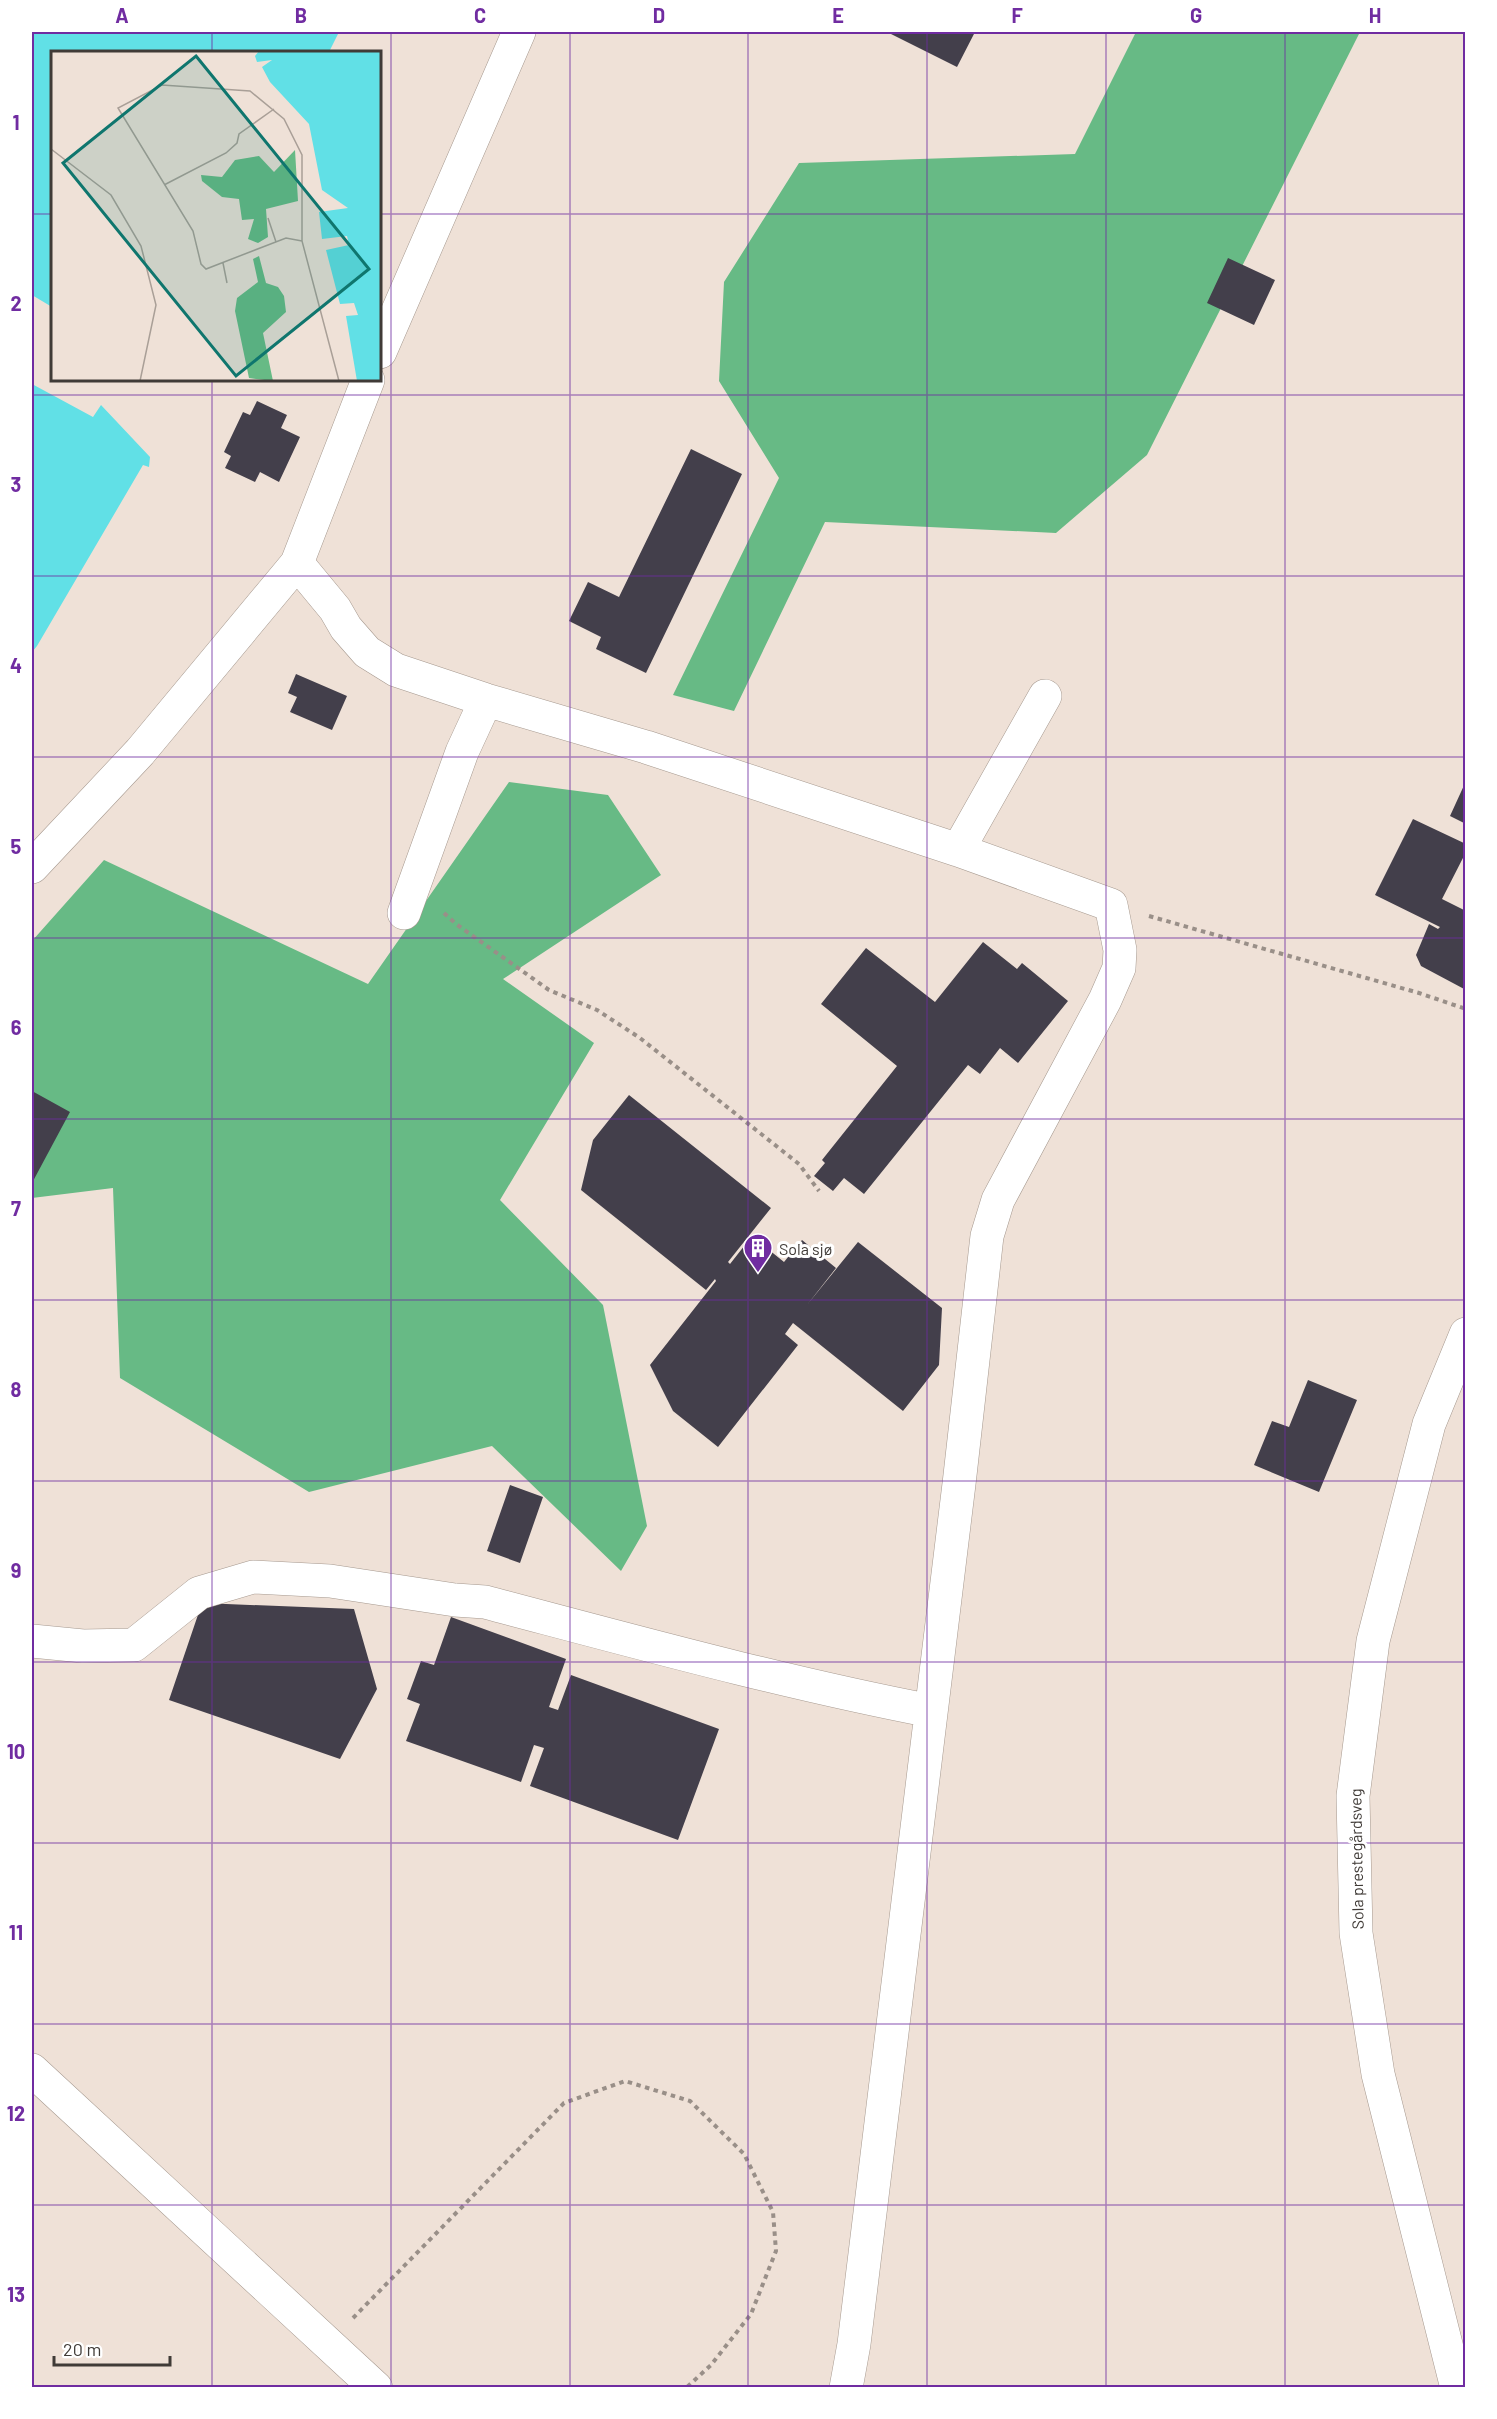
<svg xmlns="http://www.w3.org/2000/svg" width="1497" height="2419" viewBox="0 0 1497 2419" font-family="Barlow,sans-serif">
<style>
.forest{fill:#67ba85}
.water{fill:#61e0e6}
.building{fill:#433f4b}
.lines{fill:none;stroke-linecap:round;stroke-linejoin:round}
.minor-casing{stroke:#a6998f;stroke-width:34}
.path{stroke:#998f88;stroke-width:4;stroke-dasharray:4.5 4.5;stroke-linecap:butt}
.minor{stroke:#fff;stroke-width:33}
.grid{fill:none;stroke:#702ca1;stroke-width:1.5;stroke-opacity:0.55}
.labels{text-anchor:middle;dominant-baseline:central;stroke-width:6;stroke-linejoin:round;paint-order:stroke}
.poi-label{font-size:16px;fill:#403b37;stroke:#fff;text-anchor:start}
.street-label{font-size:16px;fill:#403b37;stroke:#fff}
.inset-road{fill:none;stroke:#a99f97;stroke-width:1.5}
.view{fill:#0f766e;fill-opacity:0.15;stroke:#0f766e;stroke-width:3}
.inset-edge{fill:none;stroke:#403b37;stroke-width:3}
.neatline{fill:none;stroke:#702ca1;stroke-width:2}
.grid-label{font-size:20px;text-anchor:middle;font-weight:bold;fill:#702ca1}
</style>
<rect width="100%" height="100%" fill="#efe1d7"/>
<path class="forest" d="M1136 32H1360L1147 455 1056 533 825 522 734 711 673 695 779 478 719 381 724 282 799 163 1075 154Z
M509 782 608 795 661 875 503 979 594 1043 500 1200 603 1305 647 1526 621 1571 492 1446 309 1492 120 1378 113 1188 32 1198V941L104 860 368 984Z"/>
<path class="water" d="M32 32H339L329 52H52V307L32 295Z
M32 384 93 417 101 405 150 457 149 467 143 465 37 646 32 652Z"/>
<path class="building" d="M887 32H975L957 67Z
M1228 258 1275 280 1254 325 1207 303Z
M257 401 287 415 281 428 300 437 279 482 260 472 255 482 225 468 231 456 224 452 243 412 250 415Z
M691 449 742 474 646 673 596 649 601 637 569 621 588 582 619 597Z
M296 674 347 696 332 730 290 712 297 697 288 693Z
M1466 781V824L1450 816Z
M1413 819 1466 844V852L1442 899 1466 911V990L1421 966 1416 955 1429 924 1438 929 1440 927 1375 895Z
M983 942 1017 969 1022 963 1068 1001 1018 1063 1000 1048 980 1074 968 1065 864 1194 844 1178 833 1191 814 1176 825 1163 822 1160 897 1066 821 1004 866 948 935 1002Z
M32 1091 70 1112 32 1183Z
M629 1095 771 1208 728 1262 730 1264 752 1236 784 1262 802 1240 836 1268 807 1305 858 1242 942 1308 939 1365 903 1411 793 1323 785 1334 798 1345 718 1447 673 1411 650 1365 716 1281 715 1279 706 1290 581 1190 593 1140Z
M1308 1380 1357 1400 1319 1492 1254 1465 1272 1421 1289 1427Z
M510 1485 543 1497 520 1563 487 1551Z
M202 1603 354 1609 377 1689 340 1759 169 1700Z
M451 1617 566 1659 549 1707 558 1710 571 1675 719 1729 678 1840 530 1786 544 1748 534 1745 521 1782 406 1741 420 1704 407 1699 421 1661 434 1665Z"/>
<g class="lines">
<g class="minor-casing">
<path id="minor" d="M380 352 519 32
M297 563 335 609 346 628 367 652 396 670 486 700 646 747 958 850 1111 905 1120 950 1119 968 1105 1000 998 1200 987 1236 959 1484 854 2344 846 2388
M958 850 1045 696
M32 867 140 752 297 563 368 380
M404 913 462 752 486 700
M32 1641 83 1646 134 1645 199 1593 253 1577 330 1581 455 1600 485 1602C633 1641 781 1682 931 1711
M32 2070 376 2388
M1457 2388 1378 2074 1356 1933 1353 1796 1373 1641 1429 1424 1466 1334"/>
</g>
<path class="path" d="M444 913 456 924 549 990 597 1010 640 1038 799 1164 819 1191
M1149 916 1419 993 1466 1009
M353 2318 564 2103 625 2081 690 2101 744 2154 773 2212 776 2251 751 2314 711 2365 686 2388"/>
<use href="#minor" class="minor"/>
</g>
<path class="grid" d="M212 32V52M391 32V2388M570 32V2388M748 32V2388M927 32V2388M1106 32V2388M1285 32V2388M32 214H52M380 214H1466M212 380V2388M32 395H1466M32 576H1466M32 757H1466M32 938H1466M32 1119H1466M32 1300H1466M32 1481H1466M32 1662H1466M32 1843H1466M32 2024H1466M32 2205H1466"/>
<defs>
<g id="building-pin" transform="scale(1.5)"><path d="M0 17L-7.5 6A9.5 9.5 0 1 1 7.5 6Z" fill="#702ca1" stroke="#fff"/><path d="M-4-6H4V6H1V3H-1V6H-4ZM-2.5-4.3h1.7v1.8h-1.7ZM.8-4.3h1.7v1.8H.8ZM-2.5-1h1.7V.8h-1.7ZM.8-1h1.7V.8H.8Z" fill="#fff"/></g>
</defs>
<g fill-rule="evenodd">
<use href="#building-pin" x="758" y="1248"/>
</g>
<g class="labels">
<g class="poi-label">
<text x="779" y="1248">Sola sjø</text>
</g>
<g class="street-label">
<text transform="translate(1356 1859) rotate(-91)">Sola prestegårdsveg</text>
</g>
</g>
<g transform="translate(51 51)">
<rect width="330" height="330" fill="#efe1d7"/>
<path d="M244 99 247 150 215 158 217 186 207 192 197 188 203 168 191 169 188 148 171 146 151 130 150 124 171 126 184 109 208 105 223 121ZM208 205 215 232 227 236 233 245 235 261 212 282 222 330 198 327 184 260 186 247 207 231 202 208Z" fill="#67ba85"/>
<path d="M208 0H330V330H306L295 265 307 264 303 252 289 253 275 199 298 194 296 185 271 188 268 161 297 157 271 139 258 73 219 31 211 16 221 9 206 11 204 5Z" fill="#61e0e6"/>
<path class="inset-road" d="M0 98 60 144 90 195 105 254 89 330M113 134 175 102 186 92 188 83 223 58M217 167 225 191M251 190 235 187 155 218 150 213 142 180 67 57 111 34 199 40 233 68 251 104V190L288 330M172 212 176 232"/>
<path class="view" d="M145 5 318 218 185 325 12 112Z"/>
<rect width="330" height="330" class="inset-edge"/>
</g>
<rect width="1497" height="2419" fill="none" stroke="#ffffff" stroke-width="66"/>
<path d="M54 2356v9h116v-9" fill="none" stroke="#403b37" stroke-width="3"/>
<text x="63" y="2356" font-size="18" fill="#403b37" stroke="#ffffff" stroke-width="4.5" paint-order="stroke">20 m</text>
<rect x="33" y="33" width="1431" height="2353" class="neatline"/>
<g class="grid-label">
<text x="122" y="23">A</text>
<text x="301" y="23">B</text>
<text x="480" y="23">C</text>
<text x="659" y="23">D</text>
<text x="838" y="23">E</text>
<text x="1017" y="23">F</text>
<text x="1196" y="23">G</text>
<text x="1375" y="23">H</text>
<text x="16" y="130">1</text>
<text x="16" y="311">2</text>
<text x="16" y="492">3</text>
<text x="16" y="673">4</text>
<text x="16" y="854">5</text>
<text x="16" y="1035">6</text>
<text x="16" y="1216">7</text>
<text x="16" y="1397">8</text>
<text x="16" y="1578">9</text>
<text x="16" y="1759">10</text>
<text x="16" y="1940">11</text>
<text x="16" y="2121">12</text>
<text x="16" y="2302">13</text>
</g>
</svg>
